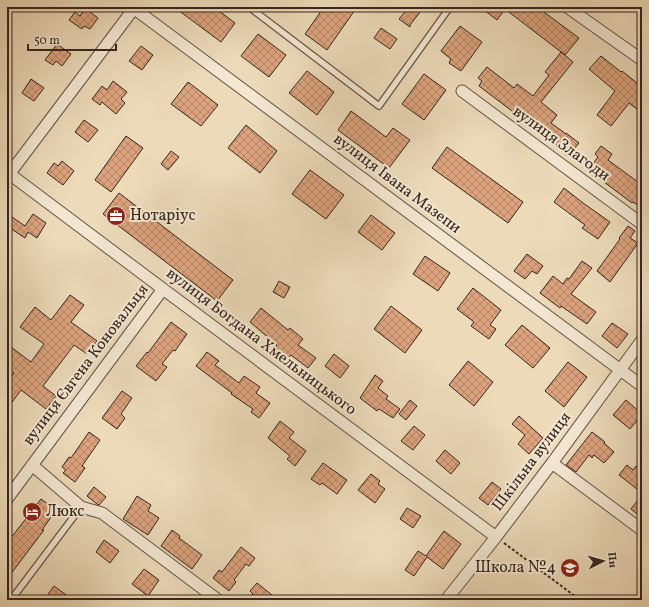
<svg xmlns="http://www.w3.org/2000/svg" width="649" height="607" viewBox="0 0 649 607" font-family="Vollkorn,serif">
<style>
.building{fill:url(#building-cross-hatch);stroke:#36251e}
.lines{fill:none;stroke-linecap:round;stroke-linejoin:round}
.service-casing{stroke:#645245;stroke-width:8}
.minor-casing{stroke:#645245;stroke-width:13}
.path{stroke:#36251e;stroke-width:2;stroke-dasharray:3 2;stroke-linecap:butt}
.service{stroke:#f3e7d2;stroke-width:5.5}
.minor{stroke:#f3e7d2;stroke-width:11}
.labels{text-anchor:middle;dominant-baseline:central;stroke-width:4;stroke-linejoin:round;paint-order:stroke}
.street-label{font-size:16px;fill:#36251e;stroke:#f3e7d2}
.poi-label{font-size:16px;fill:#36251e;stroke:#f3e7d2;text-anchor:start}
</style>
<defs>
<pattern id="building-cross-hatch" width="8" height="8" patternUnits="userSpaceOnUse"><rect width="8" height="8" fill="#dca37d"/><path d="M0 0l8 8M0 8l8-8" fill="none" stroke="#b38566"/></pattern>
</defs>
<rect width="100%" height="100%" fill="#ecdab9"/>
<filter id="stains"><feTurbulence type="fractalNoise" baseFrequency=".005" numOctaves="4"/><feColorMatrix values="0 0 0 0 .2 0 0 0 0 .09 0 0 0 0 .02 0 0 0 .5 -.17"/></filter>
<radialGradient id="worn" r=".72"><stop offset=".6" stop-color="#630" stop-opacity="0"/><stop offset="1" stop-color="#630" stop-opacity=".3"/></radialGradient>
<path class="building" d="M174 7H214L235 23 221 42Z
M324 7H357L327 50 305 34Z
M409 7H424L410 25V27L399 19Z
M480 7H537L579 38 565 55 505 9 497 20Z
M85 8 98 18 90 29 84 26 82 29 69 20 75 12 80 16Z
M460 26 482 42 461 71 449 63 451 59 441 51Z
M381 28 397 39 390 49 374 38Z
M258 34 286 55 269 77 241 56Z
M57 44 71 54 62 66 56 61 53 65 45 60Z
M141 46 153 55 142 70 129 61Z
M561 52 573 62 541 102 557 115 551 123 566 134V133L579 143 568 156 556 146 557 145 479 86 482 81 478 78 487 67 514 88 517 84 533 96 549 75 545 72Z
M601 56 621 72 622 71 642 87V113L629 103 611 126 597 115 615 91 589 69Z
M307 71 334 92 317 115 289 93Z
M424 74 446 90 424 120 402 104Z
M31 79 44 88 34 101 22 93Z
M113 81 127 92 121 99 125 103 116 114 102 102 100 105 92 99 102 86 107 90Z
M188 82 218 105 201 126 171 104Z
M351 111 386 137 393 128 410 140 389 168 338 130Z
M84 120 98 130 88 142 75 132Z
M246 125 277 151 260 173 228 148Z
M126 136 143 148 111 192 95 180Z
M601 146 612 154 608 160 642 185V208L633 202 632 203 588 170 598 157 595 154Z
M447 147 523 202 508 223 432 168Z
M171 151 179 157 168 170 161 164Z
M62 161 74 171 63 185 47 173 54 163 58 166Z
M310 170 344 195 326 219 292 194Z
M564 188 583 203 610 222 598 239 582 228 585 225 554 202Z
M119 193 233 280 217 301 103 214Z
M33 214 46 223 37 238 28 232 25 238 7 226V224L12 217 25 226Z
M371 215 395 233 382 250 358 232Z
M628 226 635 231 630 238 638 243 610 282 597 271 620 239 619 238Z
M527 254 543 266 537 274 532 271 525 279 514 271Z
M425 256 450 273 438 291 413 274Z
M582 261 592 268 571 294 596 312 587 324 561 306 560 308 540 293 553 276 563 284 567 278 569 279Z
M279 281 290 287 284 298 273 292Z
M473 288 501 310 490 325 496 329 489 339 471 326 474 322 457 309Z
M70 295 84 305 71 322 97 341 87 354 74 345 43 386 56 396 46 409 21 390 7 409V382L14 373 7 368V344L31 362 44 344 20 327 35 307 51 320Z
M391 306 422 330 405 353 374 329Z
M261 308 288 330 290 328 303 339 298 345 316 358 308 368 291 355 286 360 273 350 277 345 250 322Z
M171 322 187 334 175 351 173 350 162 364 167 367 156 381 136 366 147 352 148 353Z
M612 323 628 334 617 348 602 336Z
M522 325 550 348 533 368 505 345Z
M207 352 219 361 215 365 239 383 244 376 260 387 256 393 270 403 259 418 251 412 253 409 231 394 232 393 196 366Z
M334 354 349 366 340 378 325 366Z
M468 361 493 382 474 406 449 385Z
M568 362 587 377 564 407 545 391Z
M375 375 383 381 378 388 388 396 386 399 400 409 393 418 379 409 377 411 360 398Z
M122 391 132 398 121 414 125 418 117 429 102 418Z
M410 400 417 406 406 420 399 414Z
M626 400 642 414V415L630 429 613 415Z
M519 416 543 438 529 454 518 444 525 435 512 424Z
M280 421 294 432 289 438 306 451 295 466 287 459 290 456 268 438Z
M414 426 425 435 413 450 401 441Z
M89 432 100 440 82 466 85 468 75 482 63 473 66 470 62 467 69 457 71 458Z
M592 432 605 442 604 443 614 452 604 463 594 455 592 458 589 455 576 472 566 465Z
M445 450 460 463 451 474 436 461Z
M323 463 347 480 337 494 322 483 320 485 311 479Z
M627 465 633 470 636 466 642 471V493L619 475Z
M371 474 380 481 378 484 385 489 375 503 358 490Z
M492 482 501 489 488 505 479 498Z
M94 487 106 497 99 505 97 504 87 496Z
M642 495V518L631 509Z
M137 496 151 505 148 511 159 518 148 535 123 519Z
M41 499 56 510 42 530H44L7 579V543Z
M407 508 421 516 413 528 400 519Z
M172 530 180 536 179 538 202 555 192 569 161 546Z
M444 531 461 544 443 569 427 557 414 576 405 570 418 551 426 556Z
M104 540 119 551 110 563 96 552Z
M241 547 255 558 249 566 246 564 234 580 236 582 229 591 213 578 219 570 222 572Z
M144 569 159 580 148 596 132 584Z
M257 583 272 595 268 600H248L253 594 250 591Z
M54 586 73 600H44Z"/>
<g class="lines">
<g class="service-casing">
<path id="service" d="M249 7 379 106 450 7
M11 600 81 507"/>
</g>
<g class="minor-casing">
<path id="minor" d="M132 7 642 386
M567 7 642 60
M462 91 642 224
M7 172 163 289 496 537
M7 177 135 7
M552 463 642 530
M32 465 81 507 102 513 218 600
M7 499 163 289
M446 600 496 537 552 463 642 340"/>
</g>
<path class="path" d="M504 543 580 600"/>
<use href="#service" class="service"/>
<use href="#minor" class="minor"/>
</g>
<defs>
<g id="office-disc" transform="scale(1)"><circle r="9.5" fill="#8f2418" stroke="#f3e7d2"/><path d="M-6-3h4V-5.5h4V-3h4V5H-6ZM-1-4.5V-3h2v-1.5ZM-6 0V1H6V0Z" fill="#fff"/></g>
<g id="hotel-disc" transform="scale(1)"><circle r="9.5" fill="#8f2418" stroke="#f3e7d2"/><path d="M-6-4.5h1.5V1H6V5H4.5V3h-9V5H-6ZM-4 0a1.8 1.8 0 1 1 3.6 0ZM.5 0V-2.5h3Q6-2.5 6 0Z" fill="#fff"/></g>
<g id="school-disc" transform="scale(1)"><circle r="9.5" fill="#8f2418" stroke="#f3e7d2"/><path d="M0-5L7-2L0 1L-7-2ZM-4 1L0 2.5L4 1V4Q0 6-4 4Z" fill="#fff"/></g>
</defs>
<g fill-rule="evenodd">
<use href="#office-disc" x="116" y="216"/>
<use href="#hotel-disc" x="32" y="512"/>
<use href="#school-disc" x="570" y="568"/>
</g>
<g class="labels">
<g class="street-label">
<text transform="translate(561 144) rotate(36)">вулиця Злагоди</text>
<text transform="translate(397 184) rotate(37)">вулиця Івана Мазепи</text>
<text transform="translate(261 342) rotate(37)">вулиця Богдана Хмельницького</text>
<text transform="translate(86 365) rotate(-53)">вулиця Євгена Коновальця</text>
<text transform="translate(532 462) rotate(-53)">Шкільна вулиця</text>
</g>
<g class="poi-label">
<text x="130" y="216">Нотаріус</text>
<text x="46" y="512">Люкс</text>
<text x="556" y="568" text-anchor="end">Школа №4</text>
</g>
</g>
<rect width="649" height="607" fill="none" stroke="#ecdab9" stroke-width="24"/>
<rect x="8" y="8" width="633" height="591" fill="none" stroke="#36251e" stroke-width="2"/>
<rect x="12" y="12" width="625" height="583" fill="none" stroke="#36251e"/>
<g transform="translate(603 561) rotate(84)" stroke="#f3e7d2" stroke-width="3" paint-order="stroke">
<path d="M0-3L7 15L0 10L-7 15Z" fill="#36251e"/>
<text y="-6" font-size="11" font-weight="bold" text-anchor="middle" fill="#36251e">Пн</text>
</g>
<path d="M28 44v6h88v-6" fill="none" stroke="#36251e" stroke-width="2"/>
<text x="34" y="44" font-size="12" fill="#36251e" stroke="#f3e7d2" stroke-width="3" paint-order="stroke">50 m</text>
<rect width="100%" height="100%" filter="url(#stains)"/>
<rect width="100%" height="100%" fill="url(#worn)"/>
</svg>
